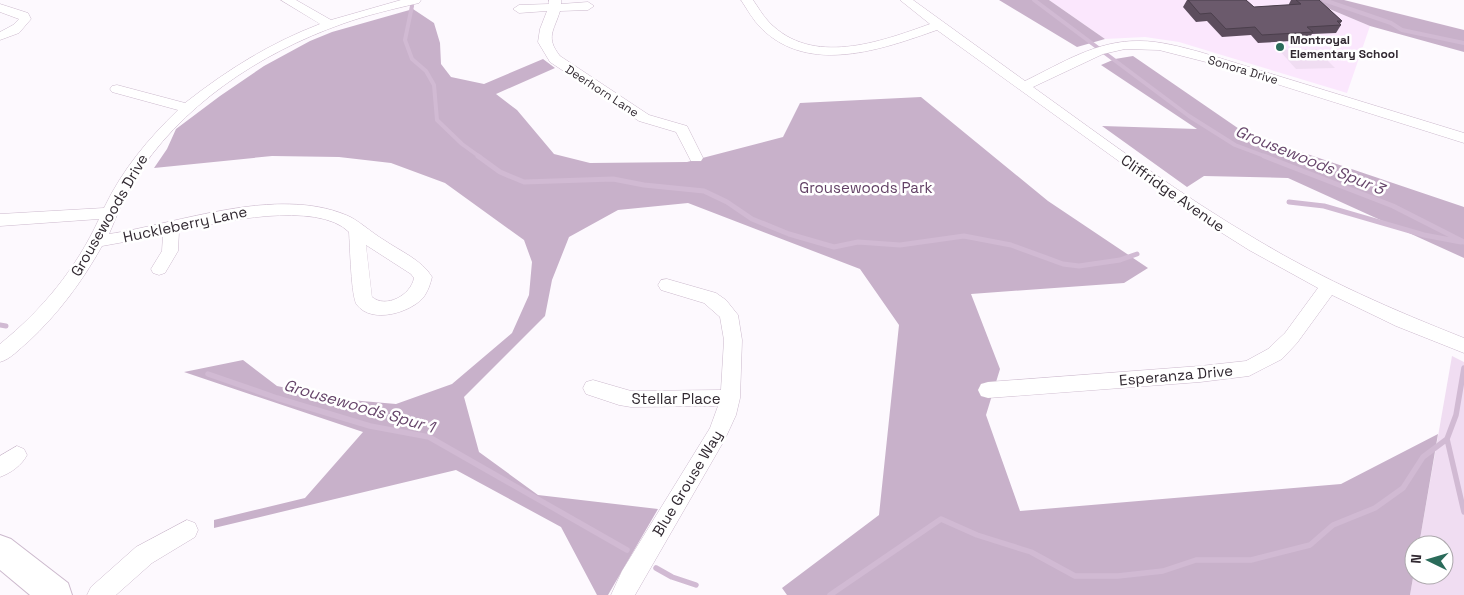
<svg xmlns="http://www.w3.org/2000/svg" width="1464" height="595" viewBox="0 0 1464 595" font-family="'Space Grotesk',sans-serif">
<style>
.built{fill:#fbe7fd}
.green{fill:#f0ddf2}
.forest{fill:#c8b1ca}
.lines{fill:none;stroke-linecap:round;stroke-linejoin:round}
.stream-far2{stroke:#d1bad3;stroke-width:4}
.stream-far1{stroke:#d1bad3;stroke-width:5}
.stream{stroke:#d1bad3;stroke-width:5.5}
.street-casing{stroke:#ccb9cd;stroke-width:1}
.secondary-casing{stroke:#ccb9cd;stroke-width:2}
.street{fill:#fff;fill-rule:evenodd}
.secondary{fill:#fff;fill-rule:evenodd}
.wall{fill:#5c4d5d}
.building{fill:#6b5a6c;stroke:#4b3f4c}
.poi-dot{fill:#2a6b5a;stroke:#fff;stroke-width:2}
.labels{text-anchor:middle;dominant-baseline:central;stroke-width:5;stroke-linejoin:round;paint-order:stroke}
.far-poi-label{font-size:12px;font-weight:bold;fill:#312931;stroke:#fff;text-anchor:start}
.far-street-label{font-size:12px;fill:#312931;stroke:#fff}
.park-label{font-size:15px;fill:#613f64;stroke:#fff}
.street-label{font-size:15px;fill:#312931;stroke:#fff}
.water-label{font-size:16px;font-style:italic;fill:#67466b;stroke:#fff}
</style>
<rect width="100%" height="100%" fill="#fdf9fe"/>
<path class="built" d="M1049 0H1308L1370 26 1347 93 1179 42 1145 37 1105 39Z"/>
<path class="green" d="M1316 49 1335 68 1296 69 1279 50Z
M1452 356 1464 362V595H1410L1414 572V575H1444V545H1419Z"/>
<path class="forest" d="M999 0H1049L1105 39 1077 47Z
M1308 0H1344L1464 30V52L1370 26Z
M413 9 434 23 440 43 441 64 451 77 484 84 543 59 555 68 496 94 517 110 554 154 590 163 687 162 783 137 800 103 921 97 1048 201 1148 268 1124 283 971 294 1000 369 986 415 1020 511 1341 484 1438 434 1419 545H1414V572L1410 595H787L782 588 879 515 899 325 860 269 688 203 618 210 569 237 552 280 545 316 464 397 479 452 538 495 658 509 608 595H597L561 527 456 470 214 528V520L305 498 363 432 184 372 243 360 277 386 339 399 396 404 452 384 512 333 529 295 532 262 524 240 445 183 391 163 339 157 272 156 154 168 167 149 176 129 220 96 264 66 310 41 332 32Z
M1133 56 1245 133 1464 207V258L1288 178 1204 176 1187 187 1102 126 1197 129 1101 65 1115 59Z"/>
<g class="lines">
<path class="stream-far2" d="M1034 0 1189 116 1235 145 1267 157
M1324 0 1391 23 1402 30 1464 43
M412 6 405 40 412 59 426 71 434 85 437 120 462 144 480 157"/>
<path class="stream-far1" d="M478 156 500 172 524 182 613 179 644 185 704 191 727 202 752 219 789 234 834 247 858 242 900 245 964 236 1011 245 1063 264 1079 266 1120 260 1137 254
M1264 156 1393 206 1464 242
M1289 202 1324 206 1424 235 1461 242
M0 325 6 326"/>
<path class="stream" d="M208 374 277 398 370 426 429 437 627 550
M1447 439 1464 512
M656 568 672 577 696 585
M830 595 941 519 977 535 1031 552 1075 576H1118L1163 571 1196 560H1251L1310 545 1333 525 1375 508 1403 488 1423 457 1447 439 1456 415 1464 368"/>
<g class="street-casing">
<path id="street" d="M281 0H296L331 20 401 0H421L419 3C393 9 367 15 342 24 260 53 179 106 133 182 123 198 117 216 109 234 180 223 276 186 346 215 357 219 372 233 384 240 400 251 422 260 432 277 430 285 428 291 423 298 409 313 372 324 357 305 351 298 350 245 349 232 317 200 219 222 179 231L178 251 165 273 159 275 153 273 151 269 162 251 163 235 102 246C82 282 58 314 28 342 19 349 11 359 0 362V344C42 310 76 269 99 219L0 226V214L104 208C122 170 148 139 178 110L112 92 110 89 112 86 117 85 185 103C227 70 270 43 320 24ZM366 245 411 274 414 278C411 295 386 309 372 297Z
M549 0H561V4L588 2 594 6 588 10 560 11C554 31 545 37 560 56L649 115 687 126 703 158 701 161H691L676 132 639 121 550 62 538 42 540 29 547 11 519 13 513 9 519 5 549 4Z
M741 0H753C758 7 763 16 769 22 812 67 880 42 930 24L900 0H913L1025 81C1062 63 1097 40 1140 41 1160 41 1181 47 1200 52L1464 133V143L1210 63 1159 50 1125 49 1103 54 1033 87C1107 140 1180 195 1259 241 1324 280 1393 310 1464 338V353L1396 326 1332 295 1297 343 1282 359 1249 376 1200 382 988 398 981 396 978 390 981 384 988 382 1200 366 1246 361 1268 349 1285 333 1318 288 1249 250 1195 216 937 30C883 49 809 76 761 28 753 20 747 9 741 0Z
M0 4 28 13 31 19 19 33 0 40V32L13 25 19 19 0 12Z
M667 279 716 293 726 300 738 315 742 340 740 398 736 415 725 439 635 595H611L622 571 710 428 718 406 631 407 619 405 586 394 583 388 586 382 593 380 631 391 721 390 724 340 720 317 704 303 661 290 658 285 661 280Z
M17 446 24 449 27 455C22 465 11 473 0 477V456Z
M187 520 195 523 198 530 195 537 152 563 116 595H87L91 587 136 547Z"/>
</g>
<g class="secondary-casing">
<path id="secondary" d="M0 535 11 539 68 583 72 595H30L0 570Z"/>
</g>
<use href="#street" class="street"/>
<use href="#secondary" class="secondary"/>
</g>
<path class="wall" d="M1187 0H1246L1254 7 1289 5V4L1291 0H1319L1342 21 1340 24 1341 25 1336 33 1312 34 1308 40 1258 43 1251 35 1222 37 1207 21 1196 22 1183 7Z"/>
<path class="building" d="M1188 0H1246L1254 7 1301 4 1296 0H1319L1342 21H1337L1341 25 1307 27 1313 32 1262 35 1255 27 1226 29 1211 13 1200 14Z"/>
<circle class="poi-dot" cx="1280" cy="47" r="5"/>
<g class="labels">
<g class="far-poi-label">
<text x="1290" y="40">Montroyal<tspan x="1290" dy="14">Elementary School</tspan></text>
</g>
<g class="far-street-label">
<text transform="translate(1243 70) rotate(17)">Sonora Drive</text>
<text transform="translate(602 91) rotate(33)">Deerhorn Lane</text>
</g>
<g class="park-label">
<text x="866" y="187">Grousewoods Park</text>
</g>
<g class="street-label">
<text transform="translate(1173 193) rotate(35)">Cliffridge Avenue</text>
<text transform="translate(109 215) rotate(-60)">Grousewoods Drive</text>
<text transform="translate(185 224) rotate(-12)">Huckleberry Lane</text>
<text transform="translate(1176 375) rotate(-5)">Esperanza Drive</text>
<text x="676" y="398">Stellar Place</text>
<text transform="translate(687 483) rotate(-59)">Blue Grouse Way</text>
</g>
<g class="water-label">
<text transform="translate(1310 160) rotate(22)">Grousewoods Spur 3</text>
<text transform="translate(359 406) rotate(16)">Grousewoods Spur 1</text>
</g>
</g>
<g transform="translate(1429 560) rotate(275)"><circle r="24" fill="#ffffff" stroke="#ada9ad"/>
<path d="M0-4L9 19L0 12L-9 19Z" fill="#2a6b5a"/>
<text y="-8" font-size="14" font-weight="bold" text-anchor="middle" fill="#312931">N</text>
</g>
</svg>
